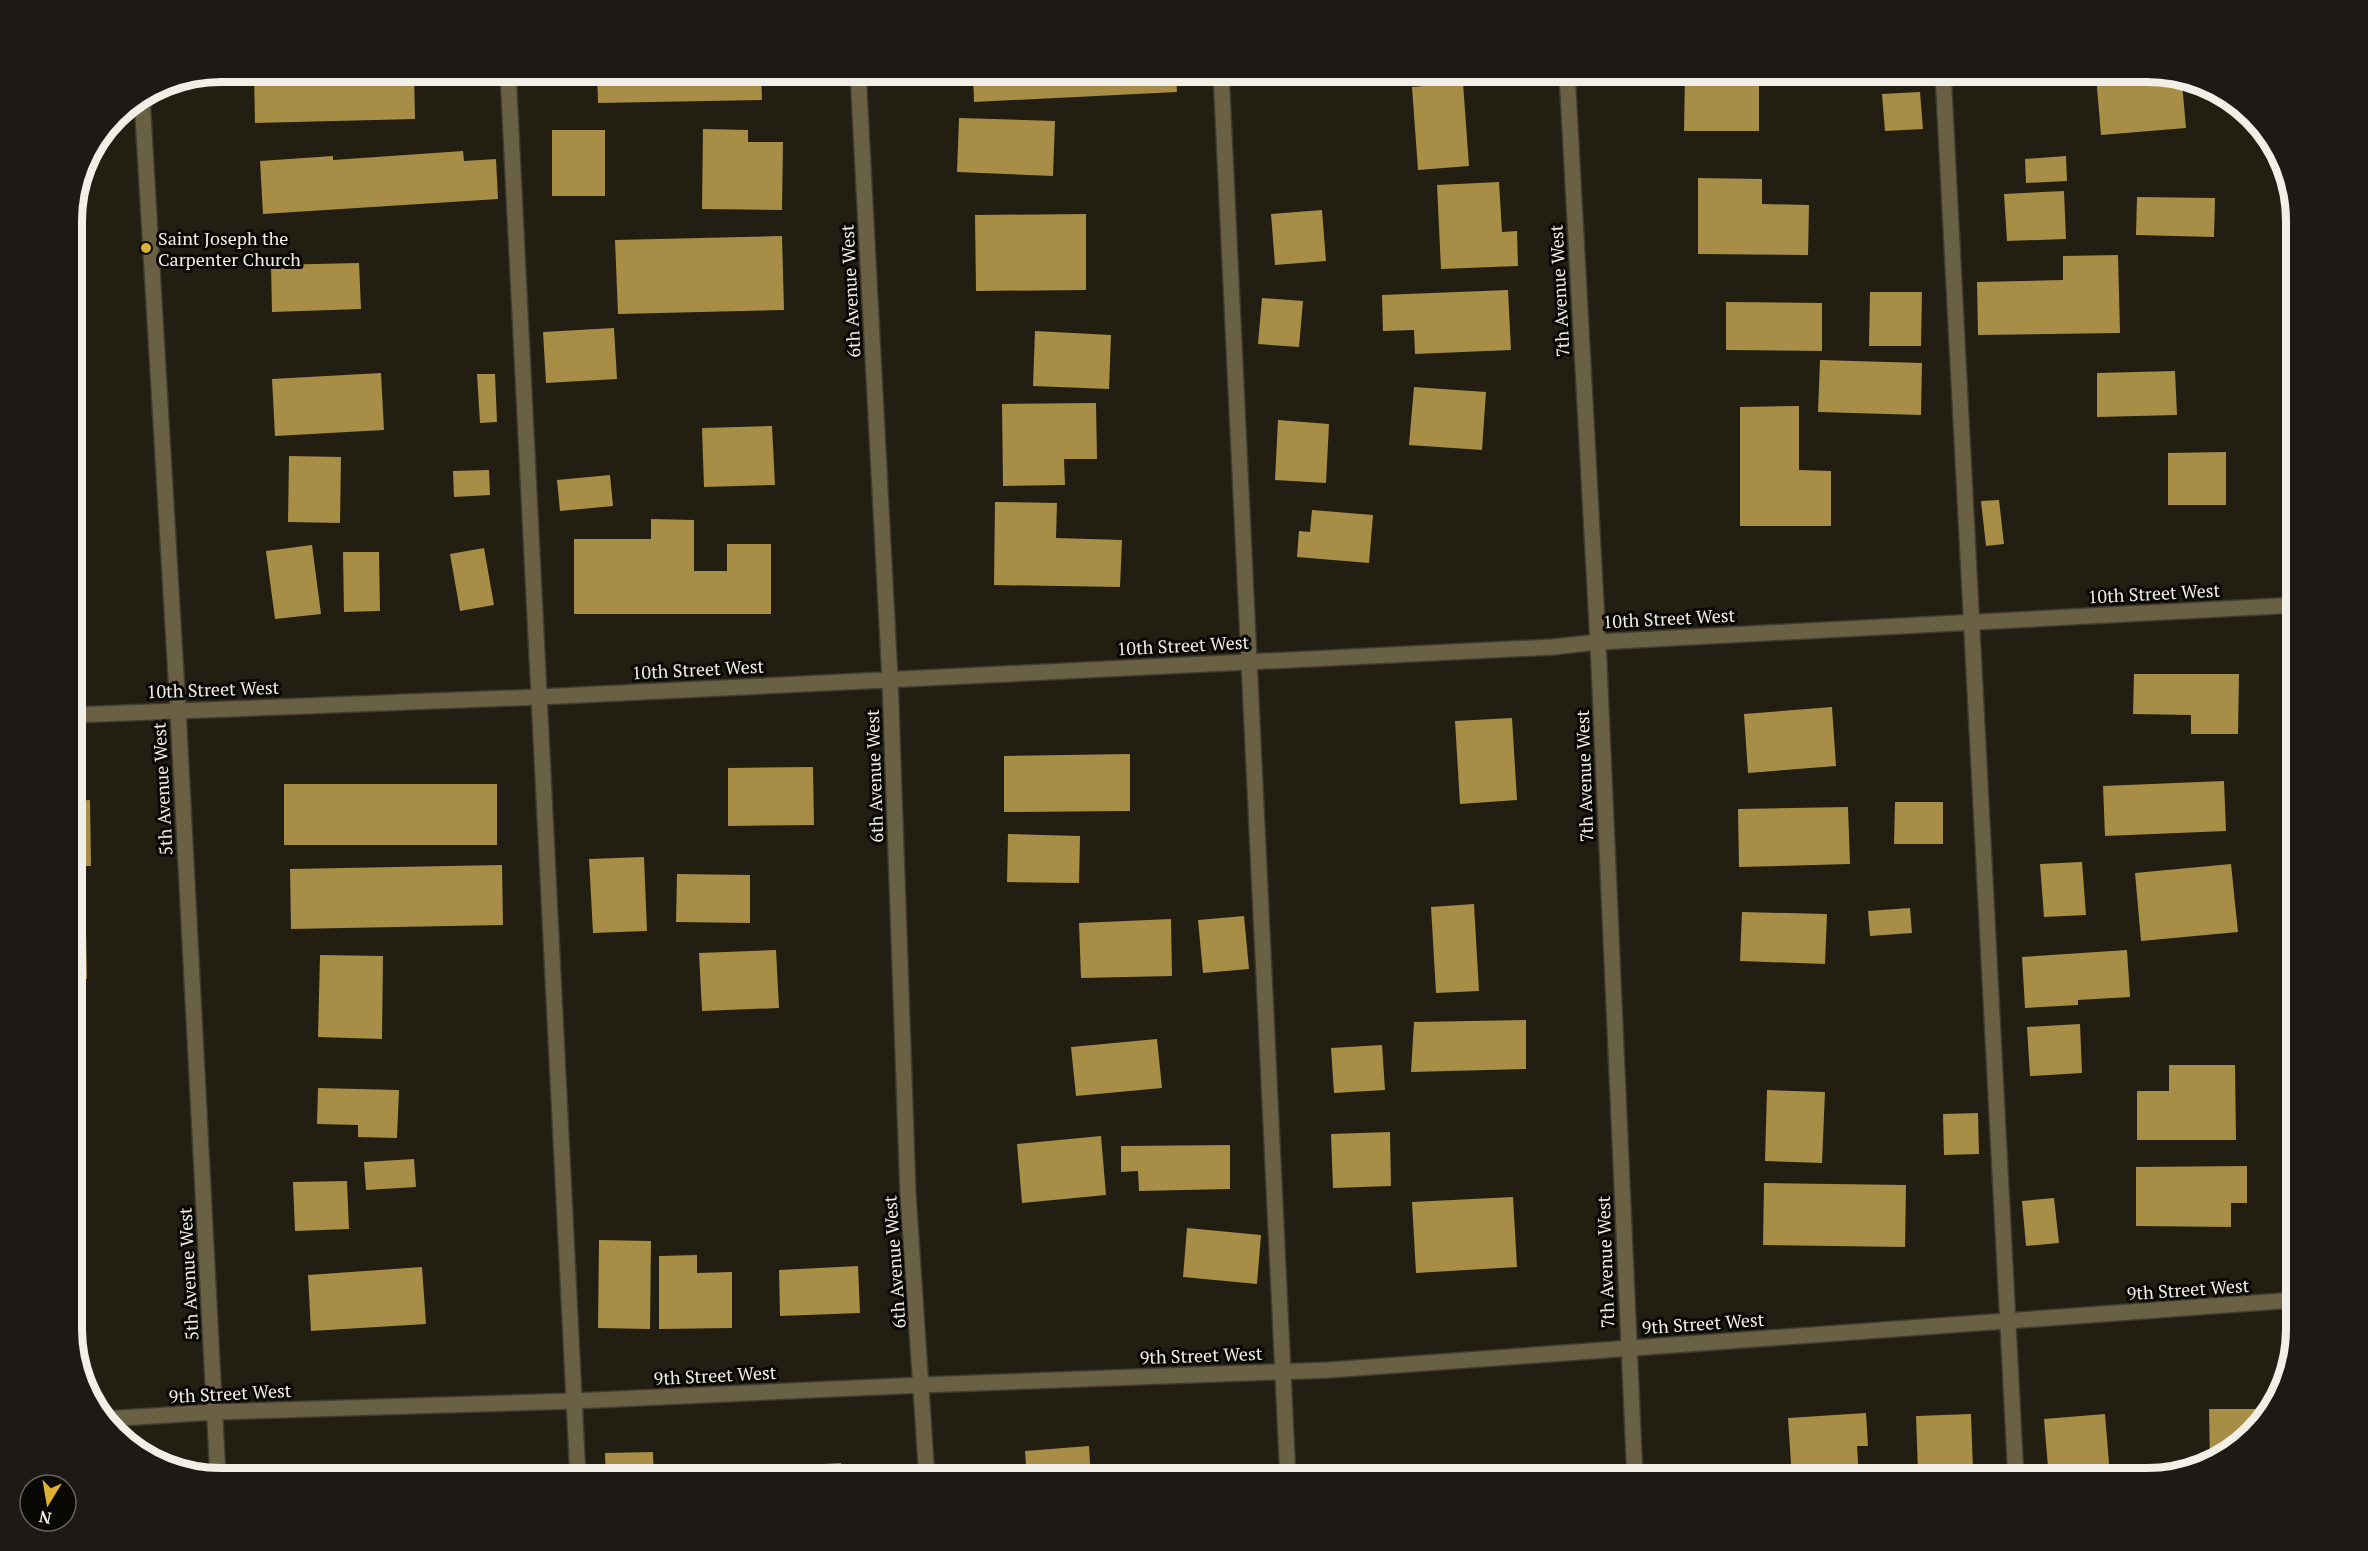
<svg xmlns="http://www.w3.org/2000/svg" width="2368" height="1551" viewBox="0 0 2368 1551" font-family="'PT Serif',serif">
<style>
.building{fill:#a78d45}
.lines{fill:none;stroke-linecap:round;stroke-linejoin:round}
.service-casing{stroke:#3f3b30;stroke-width:18}
.minor-casing{stroke:#3f3b30;stroke-width:18}
.tertiary-casing{stroke:#3f3b30;stroke-width:18}
.service{stroke:#6a6044;stroke-width:15}
.minor{stroke:#6a6044;stroke-width:15}
.tertiary{stroke:#6a6044;stroke-width:15}
.poi-dot{fill:#dbb233;stroke:#0a0804;stroke-width:2}
.labels{text-anchor:middle;dominant-baseline:central;stroke-width:6;stroke-linejoin:round;paint-order:stroke}
.poi-label{font-size:18px;fill:#f2efe7;stroke:#0a0804;text-anchor:start}
.street-label{font-size:18px;fill:#f2efe7;stroke:#0a0804}
.rim{fill:none;stroke:#f2efe7;stroke-width:8}
</style>
<rect width="100%" height="100%" fill="#221e12"/>
<path class="building" d="M254 72H414L415 119 255 123Z
M597 72H761L762 100 598 103Z
M973 72H1176L1177 92 974 102Z
M1254 72H1336V79L1254 76Z
M2148 72 2182 83 2186 128 2101 135 2096 76Z
M1685 75 1759 76V131H1684Z
M1463 83 1469 166 1418 170 1412 87Z
M1920 92 1923 129 1885 131 1882 94Z
M959 118 1055 121 1053 176 957 172Z
M703 129 748 130V142H783L782 210 702 209Z
M552 130H605V196H552Z
M463 151 464 161 496 159 498 199 263 214 260 161 333 156V160Z
M2066 156 2067 181 2026 183 2025 159Z
M1698 178 1762 179V204L1809 205 1808 255 1698 254Z
M1499 182 1502 232 1517 231 1518 266 1441 269 1437 185Z
M2064 191 2066 239 2007 241 2004 194Z
M2137 197 2215 198 2214 237 2136 235Z
M1322 210 1326 261 1275 265 1271 214Z
M1086 214V290L976 291 975 215Z
M782 236 784 310 618 314 615 240Z
M2118 255 2120 333 1978 335 1977 282 2063 280V256Z
M359 263 361 309 272 312 271 265Z
M1508 290 1511 350 1415 354 1414 330 1383 331 1382 295Z
M1870 292H1922L1921 346H1869Z
M1262 298 1303 301 1299 347 1258 344Z
M1726 302 1822 303V351L1726 350Z
M614 328 617 379 546 383 543 332Z
M1035 331 1111 335 1109 389 1033 386Z
M1820 360 1922 363 1921 415 1818 412Z
M2175 371 2177 415 2097 417V373Z
M381 373 384 430 275 436 272 379Z
M477 374H495L497 422 480 423Z
M1414 387 1486 392 1482 450 1409 445Z
M1096 403 1097 459H1064L1065 485 1003 486 1002 404Z
M1799 406V470L1831 471V526H1740V407Z
M1278 420 1329 424 1326 483 1275 480Z
M772 426 775 485 704 487 702 428Z
M2226 452V505H2168V453Z
M289 456 341 457 340 523 288 522Z
M489 470 490 495 454 497 453 471Z
M610 475 613 506 560 511 557 480Z
M1999 500 2004 544 1986 546 1981 501Z
M995 502 1057 503 1056 538 1122 540 1120 587 994 585Z
M1312 510 1373 515 1369 563 1297 557 1299 531 1310 532Z
M651 519 694 520V571H727V544H771V614H574V539H651Z
M312 545 321 614 275 619 266 551Z
M484 548 494 605 460 611 450 554Z
M343 552H379L380 611 344 612Z
M2134 674H2239L2238 734H2191V715L2133 714Z
M1832 707 1836 766 1748 773 1744 714Z
M1512 718 1517 800 1460 804 1455 721Z
M1130 754V811L1004 812V756Z
M813 767 814 825 728 826V768Z
M2224 781 2226 831 2105 836 2103 786Z
M284 784H497V845H284Z
M90 800 91 866H72V801Z
M1895 802H1943V844H1894Z
M1848 807 1850 864 1739 867 1738 809Z
M1008 834 1080 836 1079 883 1007 882Z
M644 857 647 931 593 933 589 859Z
M2082 862 2086 915 2044 917 2040 864Z
M2231 864 2238 932 2141 941 2135 873Z
M502 865 503 925 291 929 290 869Z
M677 874 750 875V923L676 922Z
M1474 904 1479 991 1436 993 1431 907Z
M1910 908 1912 933 1870 936 1868 911Z
M1742 912 1827 914 1825 964 1740 961Z
M1244 916 1249 969 1203 973 1198 920Z
M1171 919 1172 976 1081 978 1079 923Z
M72 930H86L87 979H72Z
M776 950 779 1008 702 1011 699 953Z
M2127 950 2130 997 2078 1000V1005L2025 1008 2022 957Z
M320 955 383 956 382 1039 318 1037Z
M1526 1020V1069L1411 1072 1414 1022Z
M2080 1024 2082 1073 2030 1076 2027 1027Z
M1157 1039 1162 1088 1076 1096 1071 1047Z
M1382 1045 1385 1090 1334 1093 1331 1048Z
M2169 1065H2235L2236 1140H2137V1091H2169Z
M318 1088 399 1090 397 1138 358 1137V1125L317 1124Z
M1767 1090 1825 1092 1822 1163 1765 1161Z
M1978 1113 1979 1154 1944 1155 1943 1114Z
M1390 1132 1391 1186 1333 1188 1331 1134Z
M1101 1136 1106 1195 1022 1203 1017 1144Z
M1230 1145V1189L1139 1191 1138 1171 1121 1172V1146Z
M414 1159 416 1187 366 1190 364 1162Z
M2247 1166V1203H2231V1227L2136 1226V1167Z
M72 1178H81L82 1256H72Z
M347 1181 349 1229 295 1231 293 1182Z
M1764 1183 1906 1185 1905 1247 1763 1245Z
M1513 1197 1517 1267 1416 1273 1412 1202Z
M2054 1198 2059 1243 2026 1246 2022 1201Z
M1187 1228 1261 1235 1257 1284 1183 1277Z
M599 1240 651 1241 650 1329 598 1328Z
M697 1255V1273L732 1272V1328L659 1329V1256Z
M858 1266 860 1313 780 1316 779 1270Z
M422 1267 426 1324 311 1331 308 1275Z
M72 1281H85L84 1343H73L72 1339Z
M2209 1409H2272L2271 1412 2221 1459 2210 1462Z
M1866 1413 1868 1446H1857L1859 1478 1792 1479 1788 1418Z
M1971 1414 1973 1470 1918 1472 1916 1416Z
M2105 1414 2110 1476 2049 1479 2044 1419Z
M1089 1446 1091 1479H1027L1025 1451Z
M653 1452 654 1479H606L605 1453Z
M841 1463 842 1479H754V1468Z
M1508 1464V1479H1459V1466Z
M1186 1465 1248 1466V1479H1186Z
M525 1472V1479H471V1475Z"/>
<g class="lines">
<g class="service-casing">
<path id="service" d="M508 72 578 1479
M1221 72 1288 1479
M1943 72 2016 1479"/>
</g>
<g class="minor-casing">
<path id="minor" d="M858 72 890 679 908 1194 927 1479
M72 715 539 697 1553 647 1598 642 2296 605
M106 1419 215 1412 574 1401 922 1385 1329 1370 2296 1300"/>
</g>
<g class="tertiary-casing">
<path id="tertiary" d="M1567 72 1598 642 1635 1479
M142 98 178 710 218 1478"/>
</g>
<use href="#service" class="service"/>
<use href="#minor" class="minor"/>
<use href="#tertiary" class="tertiary"/>
</g>
<circle class="poi-dot" cx="146" cy="248" r="6"/>
<g class="labels">
<g class="poi-label">
<text x="158" y="238">Saint Joseph the<tspan x="158" dy="21">Carpenter Church</tspan></text>
</g>
<g class="street-label">
<text transform="translate(850 291) rotate(-93)">6th Avenue West</text>
<text transform="translate(1559 291) rotate(-93)">7th Avenue West</text>
<text transform="translate(2154 593) rotate(-3)">10th Street West</text>
<text transform="translate(1669 618) rotate(-3)">10th Street West</text>
<text transform="translate(1183 645) rotate(-3)">10th Street West</text>
<text transform="translate(698 669) rotate(-3)">10th Street West</text>
<text transform="translate(213 689) rotate(-2)">10th Street West</text>
<text transform="translate(874 776) rotate(-92)">6th Avenue West</text>
<text transform="translate(1584 776) rotate(-92)">7th Avenue West</text>
<text transform="translate(162 789) rotate(-93)">5th Avenue West</text>
<text transform="translate(894 1262) rotate(-94)">6th Avenue West</text>
<text transform="translate(1605 1262) rotate(-92)">7th Avenue West</text>
<text transform="translate(188 1274) rotate(-93)">5th Avenue West</text>
<text transform="translate(2188 1289) rotate(-4)">9th Street West</text>
<text transform="translate(1703 1323) rotate(-4)">9th Street West</text>
<text transform="translate(1201 1355) rotate(-2)">9th Street West</text>
<text transform="translate(715 1375) rotate(-3)">9th Street West</text>
<text transform="translate(230 1393) rotate(-3)">9th Street West</text>
</g>
</g>
<path d="M0 0H2368V1551H0ZM221 82H2147A139 139 0 0 1 2286 221V1329A139 139 0 0 1 2147 1468H221A139 139 0 0 1 82 1329V221A139 139 0 0 1 221 82Z" fill="#1d1a16" fill-rule="evenodd"/>
<path class="rim" d="M221 82H2147A139 139 0 0 1 2286 221V1329A139 139 0 0 1 2147 1468H221A139 139 0 0 1 82 1329V221A139 139 0 0 1 221 82Z"/>
<g transform="translate(48 1503) rotate(191)"><circle r="28" fill="#0a0804" stroke="#67645f" stroke-width="1.5"/>
<path d="M0-4.5L10 22L0 15L-10 22Z" fill="#dbb233"/>
<text y="-9" font-size="16" font-weight="bold" text-anchor="middle" fill="#f2efe7">N</text>
</g>
</svg>
